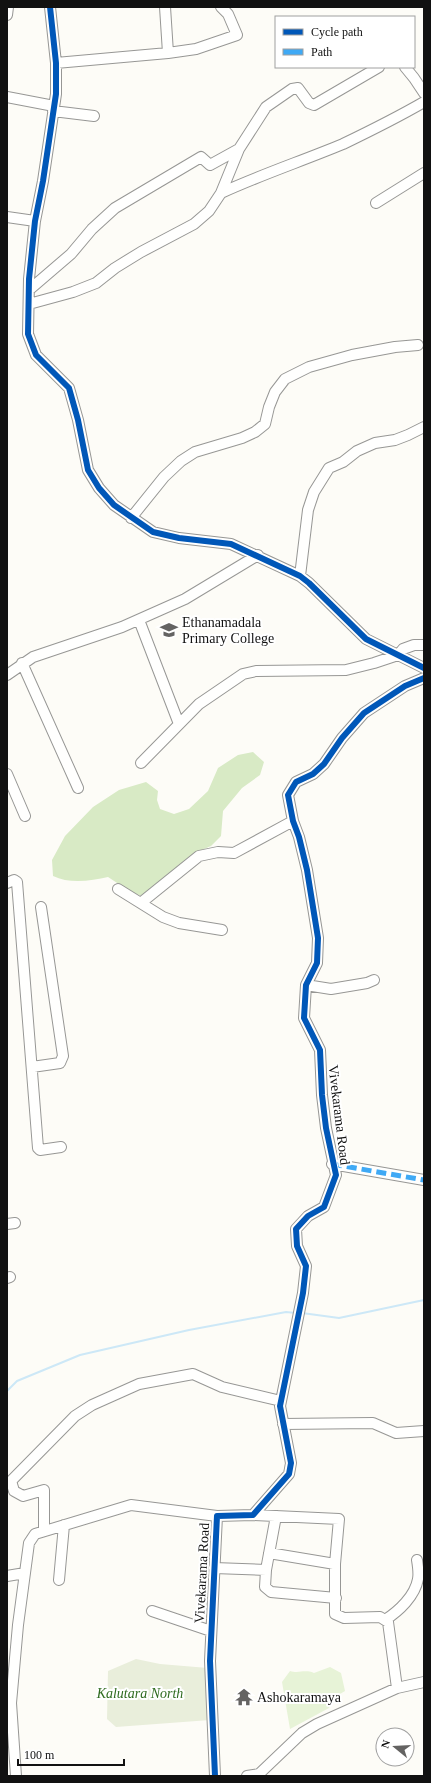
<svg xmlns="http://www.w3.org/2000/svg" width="431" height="1783" viewBox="0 0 431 1783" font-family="Georgia,serif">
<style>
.green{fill:#e7f3d7}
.forest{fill:#d8eac5}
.cemetery{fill:#e9eedb}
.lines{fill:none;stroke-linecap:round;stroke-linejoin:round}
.stream{stroke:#cde8f7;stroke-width:2}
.minor-casing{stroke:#979795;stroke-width:12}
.minor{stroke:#fffffe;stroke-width:10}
.quiet{stroke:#3fa9f5;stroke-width:5;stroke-dasharray:10 5;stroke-linecap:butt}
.cycleway-casing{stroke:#fff;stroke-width:8}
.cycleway{stroke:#0057b8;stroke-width:6}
.labels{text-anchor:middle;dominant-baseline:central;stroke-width:4;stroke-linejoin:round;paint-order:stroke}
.poi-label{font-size:14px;fill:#111;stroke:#fff;text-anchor:start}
.street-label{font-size:14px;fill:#111;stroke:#fff}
.park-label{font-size:14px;font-style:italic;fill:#2f6b1f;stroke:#fff}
</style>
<rect width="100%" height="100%" fill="#fdfcf7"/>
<path class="green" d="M330 1667 341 1673 345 1691 335 1697 329 1708 290 1729 282 1682 290 1671C299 1674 304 1669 314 1673Z"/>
<path class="forest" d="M253 752 264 762 260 775 242 788 223 811 221 836 211 846 197 852 142 896 131 892 108 877C91 881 69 884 53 876L52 860 65 836 93 807 119 790 146 782 158 791 157 800 160 809 174 814 189 809 208 791 218 768 238 755Z"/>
<path class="cemetery" d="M136 1659 160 1664 208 1668 210 1720 116 1727 107 1719 108 1671Z"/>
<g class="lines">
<path class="stream" d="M302 1313 339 1318 424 1300
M7 1391 17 1381 80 1355 189 1330 286 1312 296 1313"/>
<g class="minor-casing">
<path id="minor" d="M50 7 56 63V94L43 181 35 221 29 279 28 334 36 355 69 388 78 420 88 470 99 488 114 505 153 532 179 538 231 544 300 576 309 583 366 639 424 668
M7 15 8 7
M168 53 196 49 237 35 228 14 221 7
M56 63 168 53 165 7
M405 67 414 78 424 93
M7 97 54 106
M53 111 94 116
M221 193C260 175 302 161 343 144 370 131 398 117 424 102
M376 203 424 173
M7 217 35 221
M29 290 71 254 92 229 115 208 201 157 210 165 239 149 266 107 292 89 298 88 309 103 314 105 379 67
M29 304 73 292 96 283 115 268 141 252 194 224 209 211 221 193 239 149
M131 518 164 477 181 461 195 452 242 438 255 432 265 424 269 407 275 392 285 379 309 367 352 355 395 347 418 345
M300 576 308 510 314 492 329 468 343 462 357 451 375 443 395 440 408 435 424 427
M139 620 179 724
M22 663 78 788
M7 675 33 657 122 627 185 599 258 555
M141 763 199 704 243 674 256 671 346 670 374 663 398 655 403 649 414 645H424
M7 774 25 816
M7 883 14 880 17 882 38 1148 40 1150 61 1147
M118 889 163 917 179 923 222 930
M142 902 199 856 218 852 234 853 293 821
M306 985 331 989 367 983 374 980
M32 1067 60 1063 63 1056 41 907
M332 1164 424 1180
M7 1224 15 1223
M7 1278 10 1277
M283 1424 373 1423 396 1433 424 1431
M253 1515 339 1519 335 1564V1614L344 1618 380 1617 388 1622 397 1688
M44 1531V1490L23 1496 14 1491 11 1481 75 1416 92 1405 139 1384 193 1374 222 1387 281 1401
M269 1553 335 1564
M214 1568 266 1570 265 1587 271 1592 336 1598
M266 1570 276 1516
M7 1576 25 1573
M59 1580 64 1525
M152 1611 211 1631
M385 1620C399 1611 415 1596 418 1579 419 1574 418 1566 417 1560
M16 1776 11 1703 18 1625 29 1543 35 1534 131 1505 217 1516
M215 1776 210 1661 217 1516 253 1515 289 1474 291 1463 280 1406 303 1293 306 1266 297 1246 296 1229 308 1216 324 1207 336 1175 326 1128 322 1095 320 1050 304 1018 306 985 317 963 318 938 307 870 299 837 293 821 288 795 296 782 313 774 324 764 342 738 364 713 405 686 424 678
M247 1776 259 1774 302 1733 317 1724 397 1688 424 1682"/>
</g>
<use href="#minor" class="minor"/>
<path class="quiet" d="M332 1164 424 1180"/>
<g class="cycleway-casing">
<path id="cycleway" d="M50 7 56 63V94L43 181 35 221 29 279 28 334 36 355 69 388 78 420 88 470 99 488 114 505 153 532 179 538 231 544 300 576 309 583 366 639 424 668
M215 1776 210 1661 217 1516 253 1515 289 1474 291 1463 280 1406 303 1293 306 1266 297 1246 296 1229 308 1216 324 1207 336 1175 326 1128 322 1095 320 1050 304 1018 306 985 317 963 318 938 307 870 299 837 293 821 288 795 296 782 313 774 324 764 342 738 364 713 405 686 424 678"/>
</g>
<use href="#cycleway" class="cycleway"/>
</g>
<defs>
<g id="school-bare" transform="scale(1.38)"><path d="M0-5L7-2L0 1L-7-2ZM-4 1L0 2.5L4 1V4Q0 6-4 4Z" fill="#646362" stroke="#fff" stroke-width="2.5" paint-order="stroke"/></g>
<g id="temple-bare" transform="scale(1.38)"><path d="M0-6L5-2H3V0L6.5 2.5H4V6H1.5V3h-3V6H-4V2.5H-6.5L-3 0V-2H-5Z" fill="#646362" stroke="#fff" stroke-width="2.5" paint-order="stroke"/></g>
</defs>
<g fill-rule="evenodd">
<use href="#school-bare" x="169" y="630"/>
<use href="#temple-bare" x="244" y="1697"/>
</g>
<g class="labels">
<g class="poi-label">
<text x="182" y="622">Ethanamadala<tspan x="182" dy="16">Primary College</tspan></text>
<text x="257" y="1697">Ashokaramaya</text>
</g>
<g class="street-label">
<text transform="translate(339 1115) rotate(83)">Vivekarama Road</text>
<text transform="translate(202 1573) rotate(-87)">Vivekarama Road</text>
</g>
<g class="park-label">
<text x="140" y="1693">Kalutara North</text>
</g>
</g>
<rect width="431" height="1783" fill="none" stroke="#111111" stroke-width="16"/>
<rect x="275" y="16" width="140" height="52" fill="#ffffff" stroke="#a0a0a0"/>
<rect x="283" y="29" width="20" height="6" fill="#0057b8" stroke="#a0a0a0"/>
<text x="311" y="36" font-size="12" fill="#111111">Cycle path</text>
<rect x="283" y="49" width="20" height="6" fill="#3fa9f5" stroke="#a0a0a0"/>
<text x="311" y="56" font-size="12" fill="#111111">Path</text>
<g transform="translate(395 1747) rotate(288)"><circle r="19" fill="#ffffff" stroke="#a0a0a0"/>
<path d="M0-3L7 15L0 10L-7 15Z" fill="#646362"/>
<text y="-6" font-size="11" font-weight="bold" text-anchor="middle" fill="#111111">N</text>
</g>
<path d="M18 1759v6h106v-6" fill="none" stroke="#111111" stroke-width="2"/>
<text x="24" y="1759" font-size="12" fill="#111111" stroke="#ffffff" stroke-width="3" paint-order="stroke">100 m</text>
</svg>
